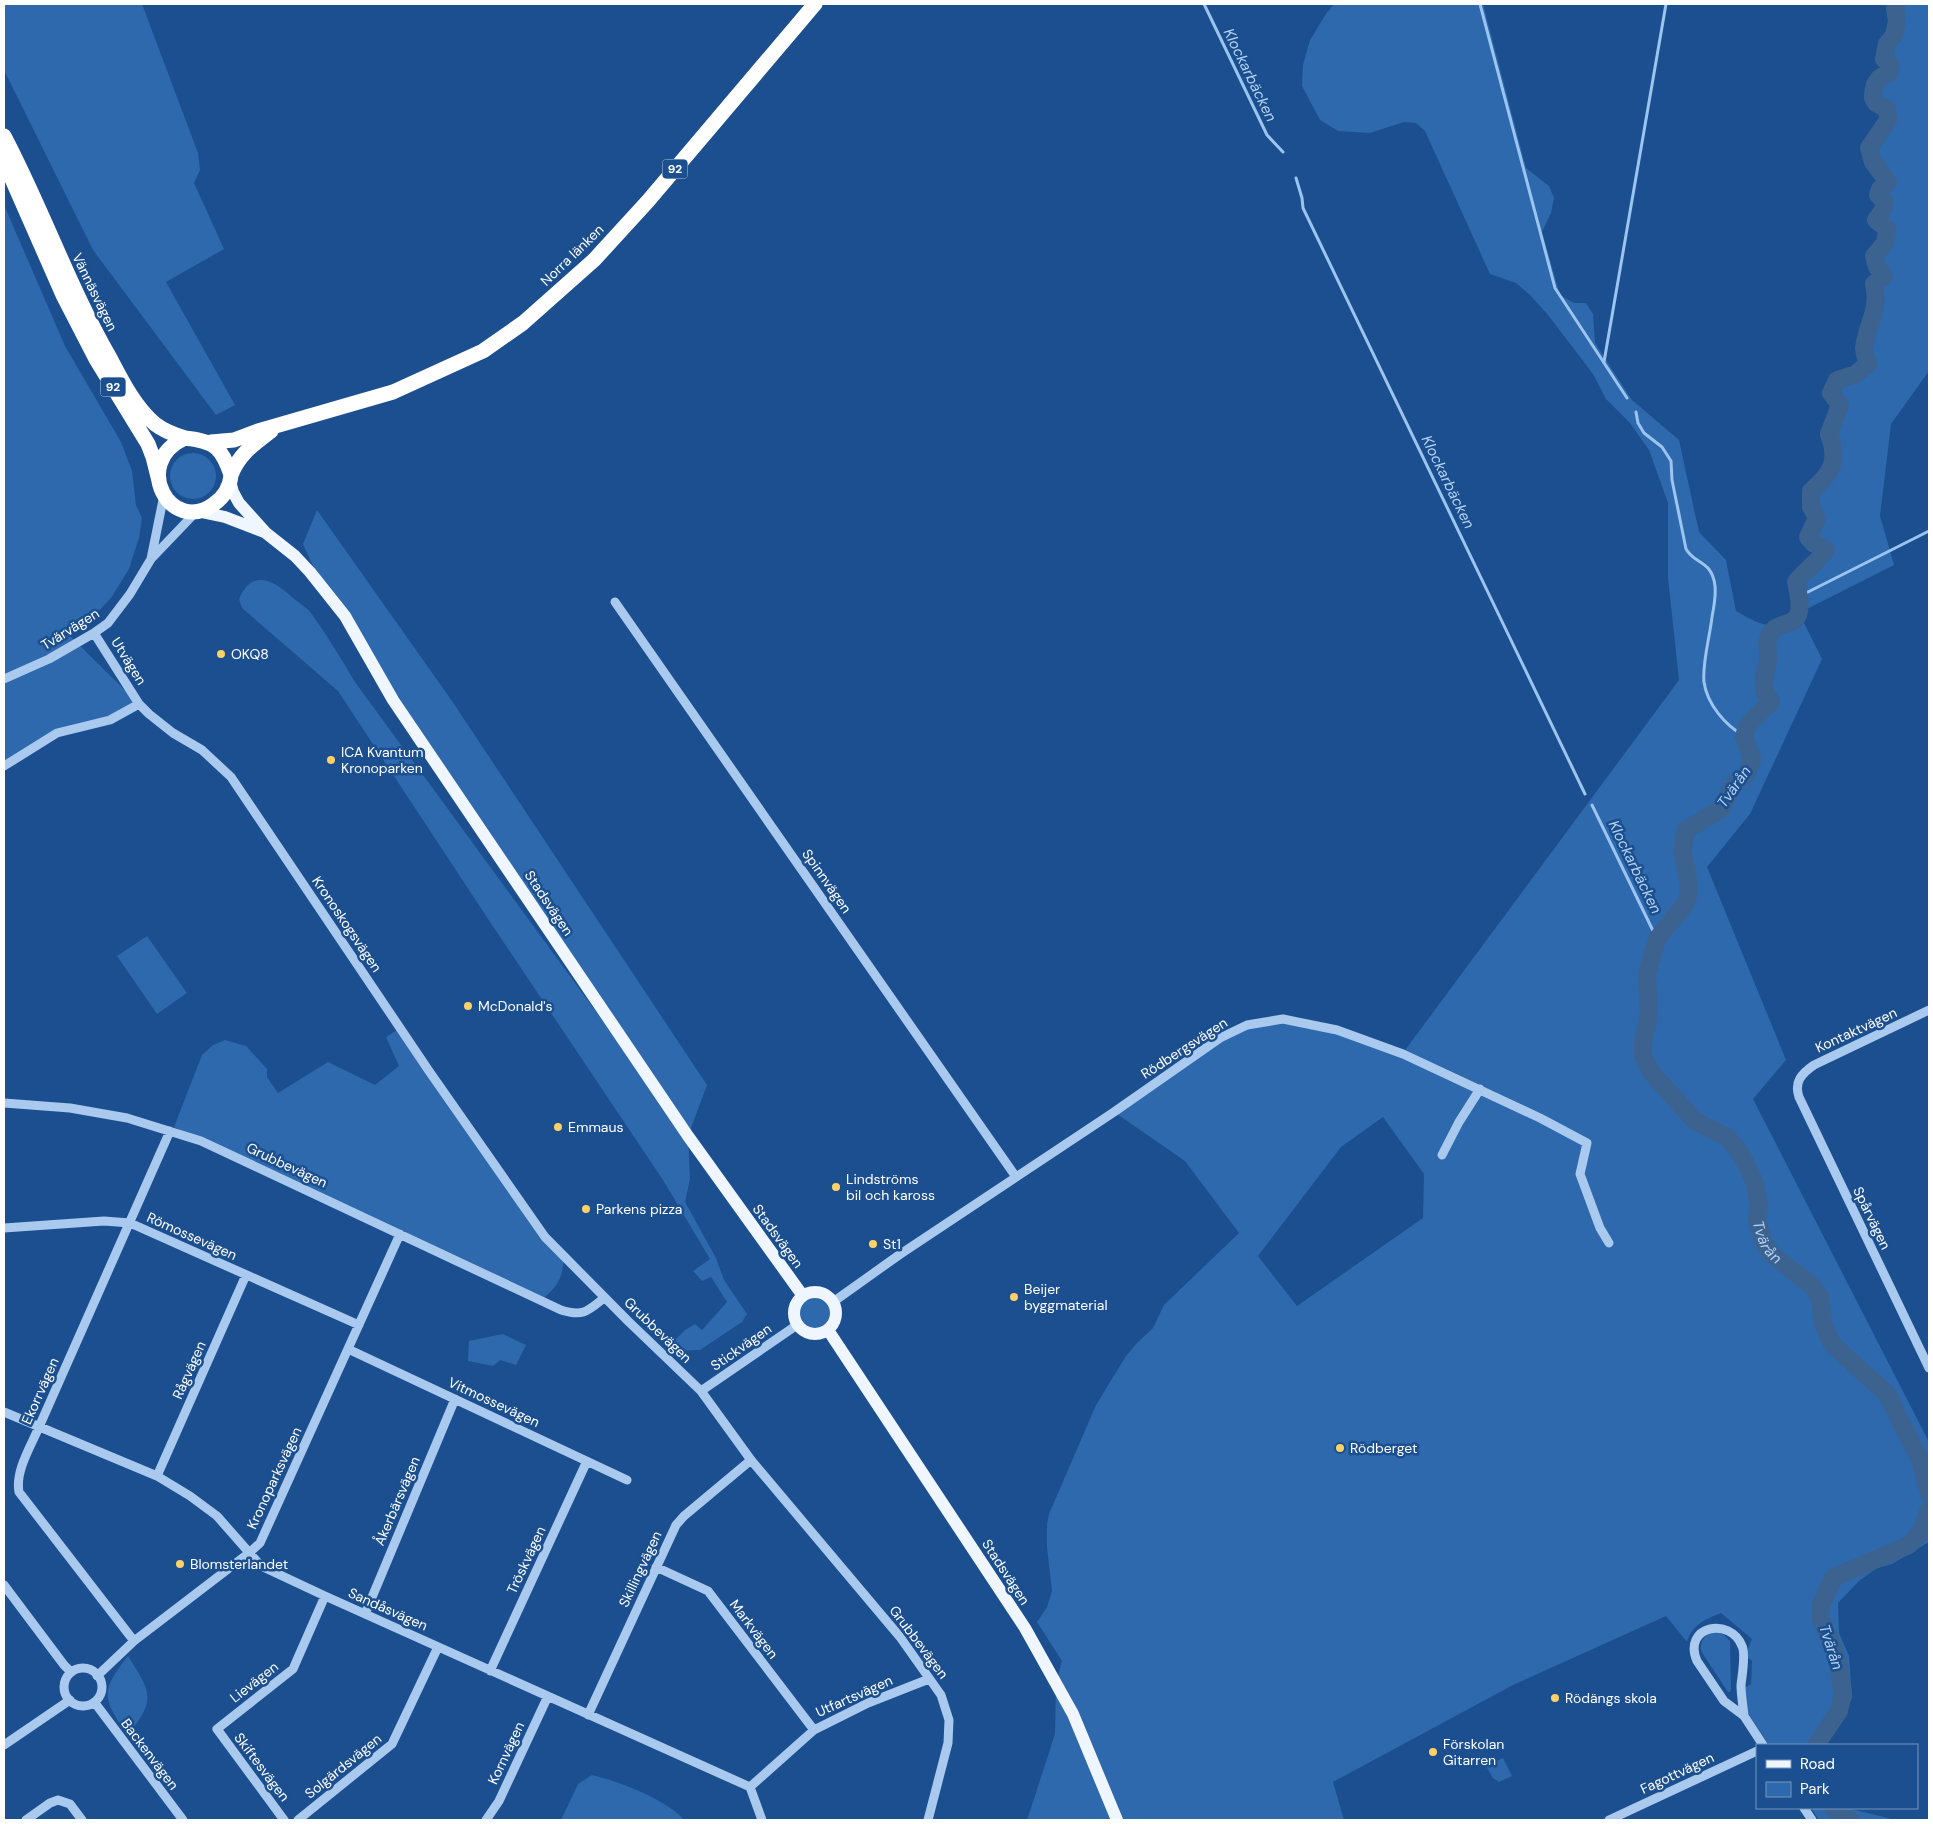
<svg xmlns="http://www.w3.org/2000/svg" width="1933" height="1824" viewBox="0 0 1933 1824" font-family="'DM Sans',sans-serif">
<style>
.green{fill:#2e69ad;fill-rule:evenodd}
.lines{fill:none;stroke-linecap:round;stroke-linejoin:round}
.stream{stroke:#9cc4f0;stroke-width:3}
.river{stroke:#3c6290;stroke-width:18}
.minor{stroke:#a9c9ee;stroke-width:9}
.major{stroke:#f0f6ff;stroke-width:12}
.highway{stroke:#fff;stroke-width:15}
.poi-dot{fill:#ffd166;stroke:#1b4f8f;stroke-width:2}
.labels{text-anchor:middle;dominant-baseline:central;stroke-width:5;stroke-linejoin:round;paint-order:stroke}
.shield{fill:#1b4f8f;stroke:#bbcadd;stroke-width:1}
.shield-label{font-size:12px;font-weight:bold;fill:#fff}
.street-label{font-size:14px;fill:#fff;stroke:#1b4f8f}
.poi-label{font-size:14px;fill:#fff;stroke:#1b4f8f;text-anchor:start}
.water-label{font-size:15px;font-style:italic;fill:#b5d3f5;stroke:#1b4f8f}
</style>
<rect width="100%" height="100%" fill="#1b4f8f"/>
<path class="green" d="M4 4H142L198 153 200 170 194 183 224 249 166 282 235 405 216 415 93 250 4 70Z
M1334 4H1483L1526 168 1549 186 1554 198 1551 213 1542 232 1560 295 1574 303H1586L1593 314 1595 343 1632 400 1679 440 1699 532 1726 560 1736 611C1759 624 1768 630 1795 621 1802 608 1800 596 1796 582 1805 570 1818 563 1826 550L1813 543 1808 537 1817 518 1811 507V491C1832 473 1839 461 1829 434L1840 405 1831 393 1837 380 1856 374 1868 364C1867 359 1864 353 1864 348 1867 323 1880 311 1874 284L1884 276 1877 267 1874 256 1885 243 1887 229 1876 220 1882 212 1885 202 1878 195 1888 182 1873 162 1869 148 1888 120 1887 109 1876 103 1873 98C1873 84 1876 78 1889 73L1890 64 1884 59 1887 44 1894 35 1897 21 1895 9 1897 4H1929V371L1891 424 1880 516 1894 565 1799 613 1822 659 1750 814 1707 867 1786 1060 1753 1099 1929 1442V1542L1892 1564 1877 1568 1859 1581 1838 1603 1839 1633 1849 1656 1852 1698 1843 1718 1828 1740 1826 1745H1769L1745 1709 1744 1688 1751 1684 1752 1661 1745 1656 1752 1639 1721 1613C1705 1619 1692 1625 1687 1642L1666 1616 1513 1685 1333 1782 1344 1820H1027L1055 1734 1056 1684 1062 1661 1037 1622 1047 1607 1052 1591 1047 1547V1525L1049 1514 1096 1405 1126 1356 1136 1344 1153 1328 1164 1305 1239 1233 1185 1161 1114 1112 1247 1025 1283 1019 1403 1053 1679 680 1668 578V503L1649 450 1630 423 1606 399 1593 374 1548 315 1530 295 1516 283 1490 274 1425 131 1416 123 1404 122 1370 133 1338 131 1320 120 1302 86 1303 65 1310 40 1326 14ZM1383 1117 1424 1174 1423 1218 1297 1306 1258 1256 1341 1147Z
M4 205 65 346 121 442 132 471 136 505 142 518 139 538 129 569 111 598 91 619 70 636 139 704 130 711 74 728 4 766Z
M170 476a23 23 0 1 1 46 0a23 23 0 1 1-46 0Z
M317 510 452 701 707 1085 688 1136 690 1179 685 1202 716 1258 724 1280 747 1314 742 1322 700 1350 678 1351 671 1344 685 1330 695 1324 702 1330 727 1302 711 1277 702 1281 693 1271 710 1259 663 1180 492 925 338 691 242 608 239 599C252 568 274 580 293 598 299 603 306 607 311 613 327 635 341 659 355 682L676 1121 393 700 328 586 313 566 303 544Z
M147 936 187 993 157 1014 117 956Z
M400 1028 564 1257C562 1279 559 1286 541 1300L174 1127 202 1055 213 1045 225 1040 246 1046 267 1069V1077L278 1093 328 1062 375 1085 399 1066 386 1037Z
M797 1313a17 17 0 1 1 34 0a17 17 0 1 1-34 0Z
M503 1334 526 1345 516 1365 500 1360 493 1366 468 1361 469 1341Z
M1714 1632 1723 1634 1730 1641 1731 1690 1730 1692H1728L1701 1651C1700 1641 1704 1635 1714 1632Z
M128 1656C151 1692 157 1700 127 1735 102 1697 100 1692 128 1656Z
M1503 1758 1512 1776 1499 1782 1493 1778 1486 1766Z
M592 1775C618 1781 668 1800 684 1820H561L578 1784Z
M1811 1808H1847L1888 1818 1891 1820H1819Z"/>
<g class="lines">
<path class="stream" d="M1204 4 1267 135 1283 152
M1480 4 1555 288 1627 398
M1296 178 1302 198 1303 208 1585 794
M1604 362 1666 4
M1636 412 1638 423 1644 433 1662 447 1671 461 1672 480 1686 549C1695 565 1712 560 1715 586 1716 596 1714 607 1712 617 1710 636 1702 663 1704 682 1707 704 1725 725 1744 736
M1800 596 1929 531
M1592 805 1657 939"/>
<g class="river">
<path id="s1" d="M1897 4 1895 9 1897 21 1894 35 1887 44 1884 59 1890 64 1889 73C1876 78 1873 84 1873 98L1876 103 1887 109 1888 120 1869 148 1873 162 1888 182 1880 189 1878 195 1885 202 1882 212 1876 220 1887 229 1885 243 1874 256 1877 267 1884 276 1874 284C1880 311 1867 323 1864 348 1864 353 1867 359 1868 364L1856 374 1837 380 1831 393 1840 405 1829 434C1839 461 1832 473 1811 491V507L1817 518 1808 537 1813 543 1826 550C1818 562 1805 570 1796 582 1810 640 1778 612 1768 638 1766 644 1768 648 1768 654 1769 666 1761 680 1765 692 1767 696 1770 697 1771 702L1749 723 1744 736 1752 759 1748 772 1733 786 1721 809 1686 830C1684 838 1682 846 1683 854 1686 871 1692 886 1686 903L1657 939 1647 974 1649 1015 1643 1043V1056L1651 1072 1695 1121 1727 1137 1737 1149 1746 1163 1755 1184 1759 1206 1757 1219 1761 1234 1766 1247 1775 1257 1811 1285 1820 1297 1823 1323 1832 1344 1887 1394 1921 1462 1929 1494"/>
<path d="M1817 1745 1818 1742 1839 1711 1843 1693 1837 1657 1821 1619V1605L1833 1578 1909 1545 1921 1532 1929 1510"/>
<path d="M1833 1808 1850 1820"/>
</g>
<path class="minor" d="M151 559 164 495
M615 602 1016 1177
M94 633 139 704 149 714 173 733 202 750 231 777 429 1071 545 1237 628 1321 701 1391 751 1460 900 1637 941 1695 949 1720 948 1743 928 1820
M4 679 49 659 94 633 108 623 130 594 151 559 195 513
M4 766 57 733 110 720 139 704
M1929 1010 1814 1065C1801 1074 1794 1082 1799 1097L1929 1368
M4 1103 70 1108 127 1118 201 1141 561 1310C583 1317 588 1311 604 1298
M1442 1155 1459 1122 1480 1089
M4 1228 104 1221 130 1223 359 1325
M833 1302 899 1255 1114 1112 1220 1038 1247 1025 1283 1019 1337 1030 1403 1054 1540 1118 1587 1143 1580 1174 1600 1228 1609 1243
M348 1349 627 1480
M701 1391 797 1325
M4 1412 157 1476 190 1496 217 1516 261 1566 325 1596 750 1787 762 1820
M157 1476 246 1275
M656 1567 708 1591 814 1730
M4 1585 64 1665 71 1672
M365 1614 455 1399
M134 1641 19 1492C15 1471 31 1446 39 1427L170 1131
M64 1687a19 19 0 1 1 38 0a19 19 0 1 1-38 0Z
M490 1671 587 1461
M97 1676 134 1641 249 1553 260 1543 400 1234
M95 1703 183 1820
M588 1715 676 1525 684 1516 751 1460
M1744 1716C1743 1706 1741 1695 1741 1685 1742 1676 1746 1654 1742 1646 1730 1616 1682 1626 1697 1661L1724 1701 1744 1716 1763 1745
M4 1745 70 1700
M750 1787 814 1730 868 1703 929 1679
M1804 1808 1812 1820
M26 1820 50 1803 58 1800 70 1804 82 1820
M284 1820 217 1729 293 1669 325 1596
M298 1820 392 1744 438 1647
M486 1820 499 1801 548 1696
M1609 1820 1757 1751"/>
<path class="major" d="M230 481 233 492 239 503 266 533 295 556 310 572 345 616 393 700 688 1136 803 1296
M201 512 225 517 264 532
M794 1313a21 21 0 1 1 42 0a21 21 0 1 1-42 0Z
M828 1330 1025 1628 1073 1714 1117 1820"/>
<path class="highway" d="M4 136C42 208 69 287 110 358 122 381 135 407 155 424 164 431 175 435 185 438
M4 161 63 295 96 359 148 444 153 457 159 481
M185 438C215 441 222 448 231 475 230 487 224 497 214 504 171 536 130 463 185 438Z
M211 442 234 440 258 431 393 392 483 351 523 323 594 260 648 201 815 4
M231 475C239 454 254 444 271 431"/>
</g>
<g class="poi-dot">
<circle cx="221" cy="654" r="5"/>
<circle cx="331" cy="760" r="5"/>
<circle cx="468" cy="1006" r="5"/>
<circle cx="558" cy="1127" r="5"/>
<circle cx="836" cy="1187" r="5"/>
<circle cx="586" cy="1209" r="5"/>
<circle cx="873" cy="1244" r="5"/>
<circle cx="1014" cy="1297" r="5"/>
<circle cx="1340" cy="1448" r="5"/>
<circle cx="180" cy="1564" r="5"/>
<circle cx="1555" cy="1698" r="5"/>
<circle cx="1433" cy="1752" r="5"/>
</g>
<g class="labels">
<g class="shield">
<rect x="662.5" y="159.5" width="25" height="19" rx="4"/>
<rect x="100.5" y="377.5" width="25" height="19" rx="4"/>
</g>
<g class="shield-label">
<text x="675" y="169">92</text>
<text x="113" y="387">92</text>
</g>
<g class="street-label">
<text transform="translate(572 255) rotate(-44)">Norra länken</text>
<text transform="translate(95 292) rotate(64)">Vännäsvägen</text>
<text transform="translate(70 629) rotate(-32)">Tvärvägen</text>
<text transform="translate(129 661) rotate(58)">Utvägen</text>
<text transform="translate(827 881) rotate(55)">Spinnvägen</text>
<text transform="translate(549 903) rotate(56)">Stadsvägen</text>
<text transform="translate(347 924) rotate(56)">Kronoskogsvägen</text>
<text transform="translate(1856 1030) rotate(-25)">Kontaktvägen</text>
<text transform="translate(1184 1048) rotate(-33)">Rödbergsvägen</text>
<text transform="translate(287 1165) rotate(25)">Grubbevägen</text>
<text transform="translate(1872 1218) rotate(64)">Spårvägen</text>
<text transform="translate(192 1236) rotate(24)">Römossevägen</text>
<text transform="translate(778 1236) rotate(54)">Stadsvägen</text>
<text transform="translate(658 1330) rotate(44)">Grubbevägen</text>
<text transform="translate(741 1347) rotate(-35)">Stickvägen</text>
<text transform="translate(189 1370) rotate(-66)">Rågvägen</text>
<text transform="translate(40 1391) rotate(-66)">Ekorrvägen</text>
<text transform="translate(494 1402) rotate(25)">Vitmossevägen</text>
<text transform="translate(274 1478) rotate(-65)">Kronoparksvägen</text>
<text transform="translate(397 1501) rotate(-67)">Åkerbärsvägen</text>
<text transform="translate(526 1560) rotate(-65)">Tröskvägen</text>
<text transform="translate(640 1569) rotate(-65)">Skillingvägen</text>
<text transform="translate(1006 1572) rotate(57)">Stadsvägen</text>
<text transform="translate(388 1609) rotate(24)">Sandåsvägen</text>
<text transform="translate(754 1629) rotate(53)">Markvägen</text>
<text transform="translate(919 1642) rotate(53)">Grubbevägen</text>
<text transform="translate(254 1682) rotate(-38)">Lievägen</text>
<text transform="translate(854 1696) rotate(-24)">Utfartsvägen</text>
<text transform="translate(506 1753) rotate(-65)">Kornvägen</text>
<text transform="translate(150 1754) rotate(53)">Backenvägen</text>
<text transform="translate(343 1766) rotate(-39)">Solgärdsvägen</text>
<text transform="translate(262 1767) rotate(53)">Skiftesvägen</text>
<text transform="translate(1677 1773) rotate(-25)">Fagottvägen</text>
</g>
<g class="poi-label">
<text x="231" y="654">OKQ8</text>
<text x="341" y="752">ICA Kvantum<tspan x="341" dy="16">Kronoparken</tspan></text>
<text x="478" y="1006">McDonald's</text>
<text x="568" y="1127">Emmaus</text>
<text x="846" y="1179">Lindströms<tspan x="846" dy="16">bil och kaross</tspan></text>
<text x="596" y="1209">Parkens pizza</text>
<text x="883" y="1244">St1</text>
<text x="1024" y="1289">Beijer<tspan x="1024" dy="16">byggmaterial</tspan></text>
<text x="1350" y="1448">Rödberget</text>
<text x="190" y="1564">Blomsterlandet</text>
<text x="1565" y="1698">Rödängs skola</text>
<text x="1443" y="1744">Förskolan<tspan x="1443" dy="16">Gitarren</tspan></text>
</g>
<g class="water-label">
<text transform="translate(1250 75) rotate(64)">Klockarbäcken</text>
<text transform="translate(1448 482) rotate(64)">Klockarbäcken</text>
<text transform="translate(1734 787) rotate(-55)">Tvärån</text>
<text transform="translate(1635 867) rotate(64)">Klockarbäcken</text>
<text stroke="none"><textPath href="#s1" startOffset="1482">Tvärån</textPath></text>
<text transform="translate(1831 1647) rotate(72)">Tvärån</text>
</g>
</g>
<rect width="1933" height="1824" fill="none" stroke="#ffffff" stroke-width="10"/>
<rect x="1756" y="1744" width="162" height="65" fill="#1b4f8f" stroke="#7695bc"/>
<rect x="1766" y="1760" width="25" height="8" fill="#f0f6ff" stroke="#7695bc"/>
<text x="1800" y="1769" font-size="15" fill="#ffffff">Road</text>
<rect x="1766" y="1782" width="25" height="15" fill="#2e69ad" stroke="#7695bc"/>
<text x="1800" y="1794" font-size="15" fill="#ffffff">Park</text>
</svg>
